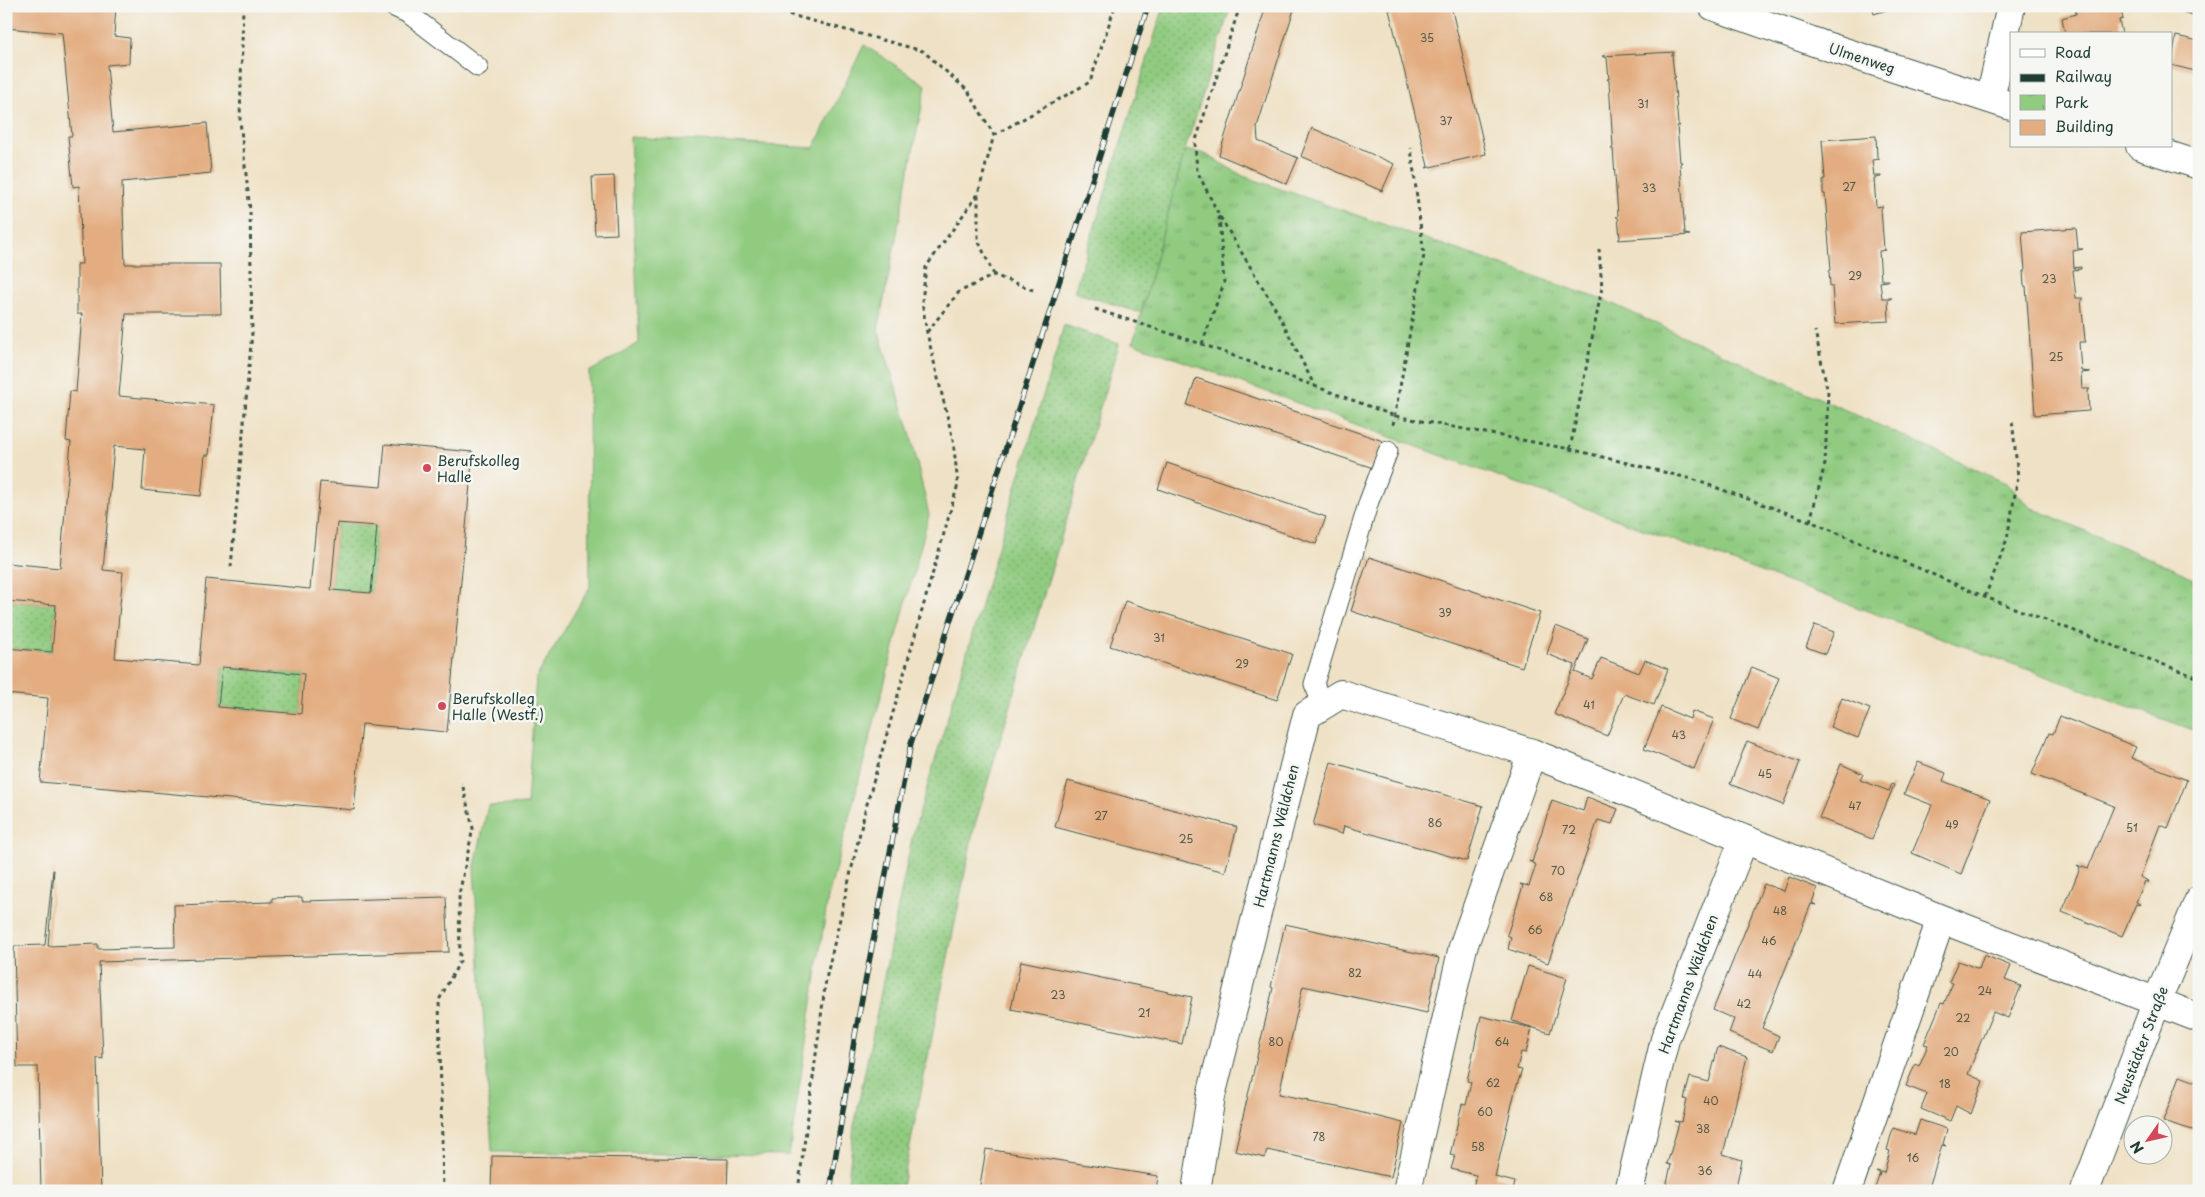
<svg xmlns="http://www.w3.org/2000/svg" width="2205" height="1197" viewBox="0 0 2205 1197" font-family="'Playpen Sans',sans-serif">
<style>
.grass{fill:#90cb80;stroke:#58845a}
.park{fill:url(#park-tufts);stroke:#58845a}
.garden{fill:url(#garden-dots);stroke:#58845a}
.building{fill:#e3ad81;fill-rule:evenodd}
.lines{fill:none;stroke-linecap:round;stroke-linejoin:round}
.lane-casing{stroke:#3e564a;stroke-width:21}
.street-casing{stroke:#3e564a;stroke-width:30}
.path{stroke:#3e564a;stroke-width:3;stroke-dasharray:4 4;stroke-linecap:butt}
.lane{stroke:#fff;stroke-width:19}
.street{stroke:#fff;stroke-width:28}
.rail-casing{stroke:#1f3d34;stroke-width:5.5}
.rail{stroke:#f6f6f2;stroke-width:4;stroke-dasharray:11;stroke-linecap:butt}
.poi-dot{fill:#d1495b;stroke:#f6f6f2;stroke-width:2}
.labels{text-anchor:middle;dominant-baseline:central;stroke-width:5;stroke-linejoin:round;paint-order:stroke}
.number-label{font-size:11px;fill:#505947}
.street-label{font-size:14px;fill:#1f3d34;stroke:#f6f6f2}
.poi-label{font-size:14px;fill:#1f3d34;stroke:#f6f6f2;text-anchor:start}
</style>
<defs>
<pattern id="park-tufts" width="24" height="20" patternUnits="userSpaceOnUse" patternTransform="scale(1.25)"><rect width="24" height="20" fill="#90cb80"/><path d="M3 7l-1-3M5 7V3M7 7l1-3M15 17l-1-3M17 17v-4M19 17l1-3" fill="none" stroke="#75a66a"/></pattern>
<pattern id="garden-dots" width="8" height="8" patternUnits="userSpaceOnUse" patternTransform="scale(1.25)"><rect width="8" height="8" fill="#90cb80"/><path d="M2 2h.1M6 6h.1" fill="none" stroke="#75a66a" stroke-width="1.8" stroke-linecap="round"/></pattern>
</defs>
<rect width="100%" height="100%" fill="#f6f6f2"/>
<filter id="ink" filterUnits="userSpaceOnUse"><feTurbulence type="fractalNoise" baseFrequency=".02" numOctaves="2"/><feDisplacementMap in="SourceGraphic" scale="10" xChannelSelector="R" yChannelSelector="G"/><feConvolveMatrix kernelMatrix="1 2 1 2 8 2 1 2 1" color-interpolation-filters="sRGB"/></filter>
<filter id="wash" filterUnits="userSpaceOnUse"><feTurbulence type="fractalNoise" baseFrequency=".0096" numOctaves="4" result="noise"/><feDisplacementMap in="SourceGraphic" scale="20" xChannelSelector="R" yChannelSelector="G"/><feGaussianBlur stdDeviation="1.12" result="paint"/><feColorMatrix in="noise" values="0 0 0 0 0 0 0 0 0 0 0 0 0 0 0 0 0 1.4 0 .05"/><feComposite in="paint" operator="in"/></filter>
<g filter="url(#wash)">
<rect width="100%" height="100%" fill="#efe1c5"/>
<path class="grass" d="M864 45 926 85 878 330 910 432 929 515 828 897 789 1155 492 1152 474 870 488 806 527 804 536 678 590 587 589 372 639 343 630 137 814 148Z"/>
<path class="park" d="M1185 150 1205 154 1243 176 1606 301 2008 484 2030 507 2199 580V732L1133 343Z"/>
<path class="garden" d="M1164 6H1231L1185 150 1141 313 1074 292Z
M1064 325 1119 344 974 828 901 1191H847L854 1126 912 838Z
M337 523 377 526 371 593 331 590Z
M6 601 56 605 52 652 6 648Z
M222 667 304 674 301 714 218 707Z"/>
<g id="blocks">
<path class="building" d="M6 6H116L114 36 130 38 129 63 107 65 113 132 207 123 211 173 122 182 125 264H220L221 314H126L119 396 214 405 209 455H205L201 496 142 490 145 449 114 446 103 570 123 572 115 658 199 665 206 579 310 589 320 482 381 487 385 444 473 452 447 732 362 724 354 810 40 782 48 698 6 694V648L52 652 56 605 6 601V563L60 568 71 442 66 441 70 391 76 392 82 314H77V264H82L79 186 73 187 68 136H72L62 33 6 28ZM337 523 377 526 371 593 331 590ZM222 667 304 674 301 714 218 707Z
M1266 6H1295L1257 127 1258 141 1298 158 1287 184 1219 155Z
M1390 6H1451L1486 154 1426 168 1428 166 1389 10H1391Z
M1872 6H1896V7L1874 14Z
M2074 6H2120L2123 19 2119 20 2122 34H2065L2062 18 2076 14Z
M2184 6H2199V17L2183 12Z
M2176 36 2199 41V72L2171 65Z
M1674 52V54H1672L1674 75 1676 77H1674L1678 124 1680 126H1677L1680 162H1682L1680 164 1685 234 1690 235 1618 240 1620 238 1618 217H1616L1618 215 1613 149H1611L1613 147 1609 81 1607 79H1609L1607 58 1602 56Z
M1312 128 1394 164 1382 191 1301 156Z
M1876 136 1877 157 1880 159 1872 160 1874 176H1881V177L1874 178 1876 207 1883 206 1881 209 1884 249 1886 250 1879 251 1881 280H1888V281L1880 282 1882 298H1892L1888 300 1889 321 1835 324 1832 286H1830L1829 271 1831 270 1825 194H1823V179H1825L1822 140Z
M614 176 617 234 595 235 592 177Z
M2076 228 2078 249H2083L2073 251 2074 268 2081 267V269L2073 270 2076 298H2083V300H2081L2085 340 2086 342H2079L2081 371 2090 372 2081 373 2082 389H2090L2088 391 2089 411 2035 415 2026 286H2024L2023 271H2025L2022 232Z
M1196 378 1383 441 1373 468 1187 405Z
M1167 463 1326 517 1316 544 1158 489Z
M1369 557 1540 613 1522 667 1351 611Z
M1125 601 1292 654 1277 700 1110 646Z
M1815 625 1834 632 1825 654 1806 647Z
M1556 626 1588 639 1575 672 1592 679 1601 658 1639 673 1645 660 1668 669 1654 705 1624 694 1607 736 1554 714 1575 665 1547 654Z
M1752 667 1779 678 1758 730 1731 719Z
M1842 698 1870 709 1858 738 1830 727Z
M1661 707 1690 719 1692 711 1714 719 1694 769 1644 749Z
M2060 716 2136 747 2131 758 2187 780 2168 828 2160 825 2140 877 2149 881 2148 883 2145 881 2136 902 2140 904 2139 905 2136 904 2122 936 2062 912 2080 868 2077 865 2088 869 2114 806 2032 774 2049 733 2053 734Z
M1747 741 1800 762 1783 805 1730 784Z
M1331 762 1483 806 1467 861 1344 826 1342 834 1313 825Z
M1918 762 1946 773 1943 781 1990 799 1961 874 1912 853 1932 805 1904 794Z
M1841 764 1863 774 1860 780 1889 791 1892 784 1894 785 1872 839 1819 818Z
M1068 781 1237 827 1225 872 1055 827Z
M1587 797 1618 809 1612 824 1598 820 1548 963 1508 949 1511 937 1507 935 1523 886 1520 884 1529 886 1536 865 1529 861 1532 862 1552 800 1583 811Z
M53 870H54L48 946 98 944V949L175 947 174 905 272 902V898L302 897V901L446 897 449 952 99 962 103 1059 97 1058 101 1191H41L38 1067H17L14 946 45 945Z
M1789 877 1817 888 1812 903 1816 905 1811 904 1762 1028 1779 1036 1773 1051 1729 1033 1734 1019 1713 1010 1764 884 1784 891Z
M1285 924 1439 958 1427 1013 1303 986 1301 994 1279 1094 1308 1100V1099L1309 1102 1343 1108 1403 1123 1391 1177 1267 1150 1265 1158 1235 1151 1273 988 1271 987Z
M1984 955 2011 966 2005 980 2021 986 2008 1018 1993 1012 1973 1061 1968 1074 1983 1081 1971 1114 1956 1106 1950 1121 1921 1109 1927 1094 1906 1086 1915 1064 1919 1066 1928 1045 1924 1044 1941 1003 1944 1004 1948 994 1953 983 1949 982 1958 961 1979 969Z
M1021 961 1192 997 1182 1044 1011 1009Z
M1528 966 1567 978 1550 1033 1512 1021Z
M1481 1016 1532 1028 1526 1053 1521 1052 1517 1069 1522 1070 1515 1091 1495 1177 1515 1182 1513 1191H1472L1476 1175 1451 1169 1455 1156 1450 1155 1462 1104 1466 1105 1471 1082 1467 1081Z
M1718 1047 1747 1057 1723 1154 1742 1160 1735 1191 1715 1188 1714 1191H1661L1662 1188 1658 1186 1666 1187 1671 1165 1667 1164 1679 1123 1675 1121 1682 1122 1687 1100 1684 1099 1690 1077 1709 1082Z
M2180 1076 2199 1083V1132L2163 1121Z
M1920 1120 1947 1129 1943 1144 1946 1146 1942 1145 1928 1191H1874L1880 1173 1876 1171 1884 1173 1890 1151 1887 1150 1893 1128 1915 1135Z
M986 1149 1158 1176 1156 1191H979Z
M492 1156 728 1159 727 1191H491Z"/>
</g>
</g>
<g filter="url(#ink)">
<use href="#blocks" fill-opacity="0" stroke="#3e564a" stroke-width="1"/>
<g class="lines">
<g class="lane-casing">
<path id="lane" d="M392 6 409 14 478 67
M1323 705 1314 684 1369 501 1388 451"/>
</g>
<g class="street-casing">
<path id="street" d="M1713 6 1820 44 2011 106
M1990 99 2011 6
M2140 146 2199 165
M1196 1191 1211 1096 1307 715 1341 694 1532 753 1941 919 2199 1018
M1407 1191 1463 947 1532 753
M1629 1191 1665 1039 1744 839
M1847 1191 1941 919
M2085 1191 2157 1001 2199 900"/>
</g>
<path class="path" d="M758 6 923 51 968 91 994 135 978 194V240L994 275
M1240 6 1195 143 1197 171 1219 215 1278 313 1314 385
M994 135 1090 82 1115 6
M1095 309 1202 344 1395 416 1570 449 1692 479 1810 521 1985 597 2199 678
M927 332 959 292 994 275 1033 290
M1202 344 1224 283 1219 215
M1393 425 1424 255 1411 148
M1570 449 1602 288 1599 249
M1810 521 1825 464 1828 393 1815 331
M231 567 252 333 250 210 240 121 243 6
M1985 597 2007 539 2018 477 2012 419
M443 1191 439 1000 460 961 459 895 473 828 462 783
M798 1191 826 979 865 811 958 484 953 440 927 333 922 302 926 267 978 194"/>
<use href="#lane" class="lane"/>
<use href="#street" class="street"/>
<g class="rail-casing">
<path id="rail" d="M830 1191 855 1035 911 743 1148 6"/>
</g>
<use href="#rail" class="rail"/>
</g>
</g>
<g class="poi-dot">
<circle cx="427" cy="468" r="5"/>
<circle cx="442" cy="706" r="5"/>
</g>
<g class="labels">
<g class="number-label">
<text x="1427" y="37">35</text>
<text x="1643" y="103">31</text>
<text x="1446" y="120">37</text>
<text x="1849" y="186">27</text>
<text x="1649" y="187">33</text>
<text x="1855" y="275">29</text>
<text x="2049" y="278">23</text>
<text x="2056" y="356">25</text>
<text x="1445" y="612">39</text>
<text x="1159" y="637">31</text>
<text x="1242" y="663">29</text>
<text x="1589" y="704">41</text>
<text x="1679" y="734">43</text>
<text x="1765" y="773">45</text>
<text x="1855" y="805">47</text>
<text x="1101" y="815">27</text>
<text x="1435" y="822">86</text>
<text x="1952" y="824">49</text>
<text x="2132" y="827">51</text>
<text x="1569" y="829">72</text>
<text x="1186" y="838">25</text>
<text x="1558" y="870">70</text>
<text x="1546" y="896">68</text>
<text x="1780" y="910">48</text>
<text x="1535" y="929">66</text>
<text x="1769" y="940">46</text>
<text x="1355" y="972">82</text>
<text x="1755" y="973">44</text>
<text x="1985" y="990">24</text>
<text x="1058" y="994">23</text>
<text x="1744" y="1003">42</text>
<text x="1144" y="1012">21</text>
<text x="1963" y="1017">22</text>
<text x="1276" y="1041">80</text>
<text x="1502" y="1041">64</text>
<text x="1951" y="1051">20</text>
<text x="1493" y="1082">62</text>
<text x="1945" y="1083">18</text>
<text x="1711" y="1100">40</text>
<text x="1485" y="1111">60</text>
<text x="1703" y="1128">38</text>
<text x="1319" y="1136">78</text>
<text x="1478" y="1146">58</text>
<text x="1913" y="1157">16</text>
<text x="1705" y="1170">36</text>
</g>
<g class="street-label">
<text transform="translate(1862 58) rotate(18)">Ulmenweg</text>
<text transform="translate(1276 836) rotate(-76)">Hartmanns Wäldchen</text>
<text transform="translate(1688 984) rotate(-70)">Hartmanns Wäldchen</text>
<text transform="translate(2141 1045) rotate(-69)">Neustädter Straße</text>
</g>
<g class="poi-label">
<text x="437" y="460">Berufskolleg<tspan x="437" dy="16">Halle</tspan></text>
<text x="452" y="698">Berufskolleg<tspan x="452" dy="16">Halle (Westf.)</tspan></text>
</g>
</g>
<rect width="2205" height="1197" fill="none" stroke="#f6f6f2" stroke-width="25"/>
<rect x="2010" y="32" width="162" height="115" fill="#f6f6f2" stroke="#a0aca6"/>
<rect x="2020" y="49" width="25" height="8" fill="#ffffff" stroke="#a0aca6"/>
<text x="2055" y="58" font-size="15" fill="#1f3d34">Road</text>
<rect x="2020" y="74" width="25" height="8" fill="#1f3d34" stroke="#a0aca6"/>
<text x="2055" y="82" font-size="15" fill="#1f3d34">Railway</text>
<rect x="2020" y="95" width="25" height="15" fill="url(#park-tufts)" stroke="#a0aca6"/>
<text x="2055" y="108" font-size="15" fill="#1f3d34">Park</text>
<rect x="2020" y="120" width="25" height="15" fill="#e3ad81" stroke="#a0aca6"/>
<text x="2055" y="132" font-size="15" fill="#1f3d34">Building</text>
<g transform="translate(2148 1140) rotate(236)"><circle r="24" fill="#f6f6f2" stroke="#a0aca6"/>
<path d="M0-4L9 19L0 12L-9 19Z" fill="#d1495b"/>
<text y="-8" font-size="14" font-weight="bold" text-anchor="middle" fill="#1f3d34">N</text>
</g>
</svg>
